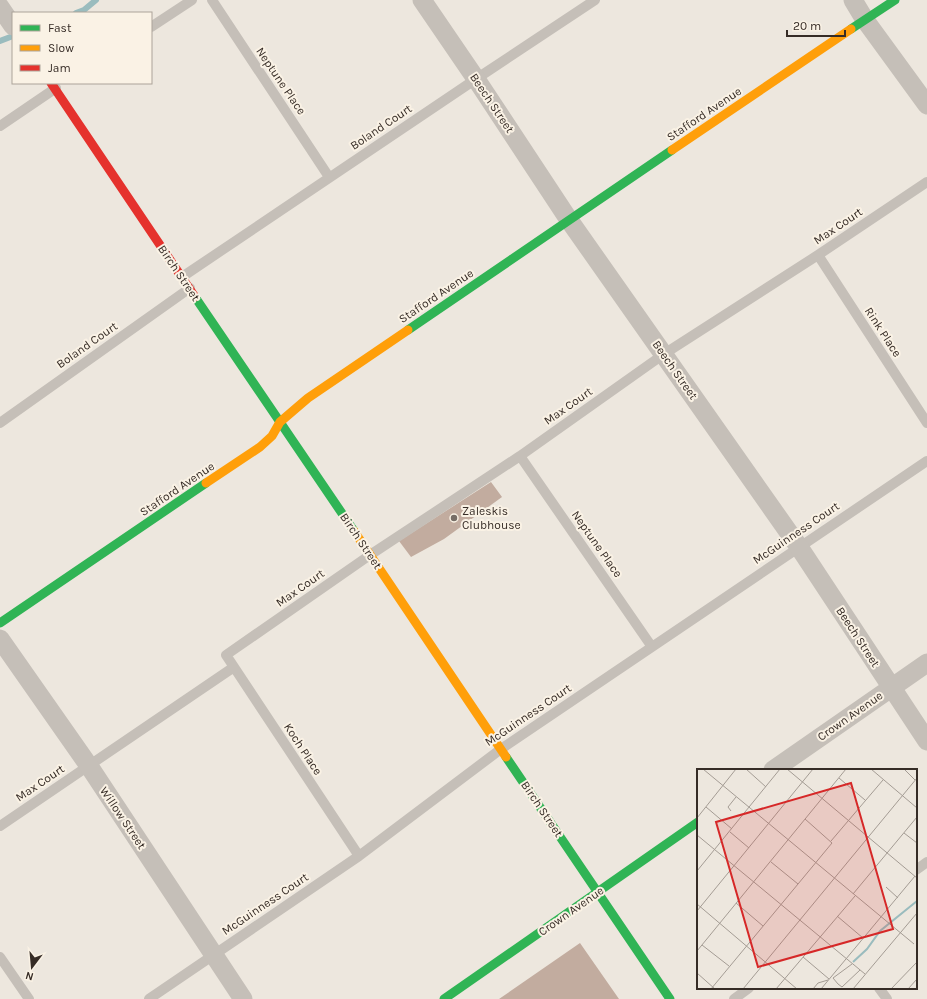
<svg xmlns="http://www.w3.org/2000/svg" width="927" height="999" viewBox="0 0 927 999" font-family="Karla,sans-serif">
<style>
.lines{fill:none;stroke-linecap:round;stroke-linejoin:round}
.stream{stroke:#9abcbe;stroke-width:6}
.building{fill:#c2ac9f}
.lane{stroke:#c5bfb8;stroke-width:10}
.street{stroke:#c5bfb8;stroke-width:19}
.fast{stroke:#30b455;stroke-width:9}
.slow{stroke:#ff9f0a;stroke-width:9}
.jam{stroke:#e5322d;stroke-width:9}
.poi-dot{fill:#766d66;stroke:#faf2e5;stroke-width:1.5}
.labels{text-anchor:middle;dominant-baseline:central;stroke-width:4;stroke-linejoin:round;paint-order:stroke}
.street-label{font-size:12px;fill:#362c26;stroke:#faf2e5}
.poi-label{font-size:12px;fill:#362c26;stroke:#faf2e5;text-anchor:start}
.inset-river{fill:none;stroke:#9abcbe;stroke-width:2}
.inset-road{fill:none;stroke:#a49c94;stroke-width:1}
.view{fill:#d62828;fill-opacity:0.15;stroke:#d62828;stroke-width:2}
.inset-edge{fill:none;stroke:#362c26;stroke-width:2}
</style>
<rect width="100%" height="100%" fill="#ede7de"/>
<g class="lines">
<path class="stream" d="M76 13 84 10 96 0
M0 41 13 36"/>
</g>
<path class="building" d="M491 482 502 497 444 539 411 557 399 541Z
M580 943 619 999H499Z"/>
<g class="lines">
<path class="lane" d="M212 0 329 177
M151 27 192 0
M0 126 56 88
M818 255 927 423
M182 277 476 79 595 0
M0 423 190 288
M520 456 652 647
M0 826 234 667
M359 856 226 655 370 555 520 456 664 354 818 255 927 182
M916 870 927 862
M0 957 29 999
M879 988 887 999
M149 999 359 856 501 749 927 461
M734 999 749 988"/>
<path class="street" d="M422 0 476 79 569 220 799 547 927 741
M853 0 865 20 927 105
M0 7 13 26
M0 639 89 766 243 999
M773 770 927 663"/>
<path class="fast" d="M851 29 895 0
M195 297 354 531
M408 330 672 150
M0 623 206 483
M506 757 670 999
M444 999 698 822"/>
<path class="slow" d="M672 150 851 29
M206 483 260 447 272 436 280 422 308 398 408 330
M354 531 506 757"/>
<path class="jam" d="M51 83 195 297"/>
</g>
<circle class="poi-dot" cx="454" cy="518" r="4"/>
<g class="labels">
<g class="street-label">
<text transform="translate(281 81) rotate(56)">Neptune Place</text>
<text transform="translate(492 103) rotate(56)">Beech Street</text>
<text transform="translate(704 114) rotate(-34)">Stafford Avenue</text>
<text transform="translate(381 127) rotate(-34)">Boland Court</text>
<text transform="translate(838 226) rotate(-34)">Max Court</text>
<text transform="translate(179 273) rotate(56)">Birch Street</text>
<text transform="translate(436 296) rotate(-34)">Stafford Avenue</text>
<text transform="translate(883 332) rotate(57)">Rink Place</text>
<text transform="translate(87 345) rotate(-35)">Boland Court</text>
<text transform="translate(675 370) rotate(55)">Beech Street</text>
<text transform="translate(568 406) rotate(-35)">Max Court</text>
<text transform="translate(177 489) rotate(-34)">Stafford Avenue</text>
<text transform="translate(796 533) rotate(-34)">McGuinness Court</text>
<text transform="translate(361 541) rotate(56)">Birch Street</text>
<text transform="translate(597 544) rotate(55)">Neptune Place</text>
<text transform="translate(300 588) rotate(-35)">Max Court</text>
<text transform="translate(858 637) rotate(57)">Beech Street</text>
<text transform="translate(528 715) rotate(-34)">McGuinness Court</text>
<text transform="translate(850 716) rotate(-35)">Crown Avenue</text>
<text transform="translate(303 749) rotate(57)">Koch Place</text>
<text transform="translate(40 783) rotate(-34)">Max Court</text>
<text transform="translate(542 809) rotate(56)">Birch Street</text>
<text transform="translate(123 818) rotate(56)">Willow Street</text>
<text transform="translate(265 904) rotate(-34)">McGuinness Court</text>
<text transform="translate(571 911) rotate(-35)">Crown Avenue</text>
</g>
<g class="poi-label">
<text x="462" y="511">Zaleskis<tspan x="462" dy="14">Clubhouse</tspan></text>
</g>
</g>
<g transform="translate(697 769)">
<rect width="220" height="220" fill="#ede7de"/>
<path class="inset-river" d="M156 193 170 180 183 162 220 132"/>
<path class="inset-road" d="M6 0 217 175M49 0 69 18M90 0 220 109M174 0 220 39M207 0 218 11M142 9 168 31M9 38 35 60M34 42 31 38 39 28M0 49 39 0M33 63 52 79M207 64 220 74M0 66 168 205M134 72 186 11M74 93 101 115M0 102 83 0M189 118 201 129M156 125 220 48M39 134 66 157M0 135 100 220M0 142 116 0M140 147 166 169M5 176 32 197M0 182 149 0M106 188 132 210M155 195 136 209 141 215 145 218 163 201M0 204 18 220M14 220 135 74 108 50M46 220 220 9M79 220 158 127M116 220 121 214 131 211M124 220 218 107M156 220 220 144M194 220 220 193M211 220 220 210"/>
<path class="view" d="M154 14 196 160 61 198 19 53Z"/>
<rect width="220" height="220" class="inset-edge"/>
</g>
<rect x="12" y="12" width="140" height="72" fill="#faf2e5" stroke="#aca399"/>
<rect x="20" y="25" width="20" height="6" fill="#30b455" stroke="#aca399"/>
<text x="48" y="32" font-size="12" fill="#362c26">Fast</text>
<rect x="20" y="45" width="20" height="6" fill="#ff9f0a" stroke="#aca399"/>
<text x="48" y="52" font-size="12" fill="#362c26">Slow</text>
<rect x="20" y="65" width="20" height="6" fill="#e5322d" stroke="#aca399"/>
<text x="48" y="72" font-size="12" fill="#362c26">Jam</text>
<g transform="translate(32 967) rotate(196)" stroke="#faf2e5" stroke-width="3" paint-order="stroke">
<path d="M0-3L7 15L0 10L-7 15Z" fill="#362c26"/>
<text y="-6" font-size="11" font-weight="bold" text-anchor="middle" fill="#362c26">N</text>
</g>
<path d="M787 30v6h58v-6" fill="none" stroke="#362c26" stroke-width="2"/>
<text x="793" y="30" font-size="12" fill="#362c26" stroke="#faf2e5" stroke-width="3" paint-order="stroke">20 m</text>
</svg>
